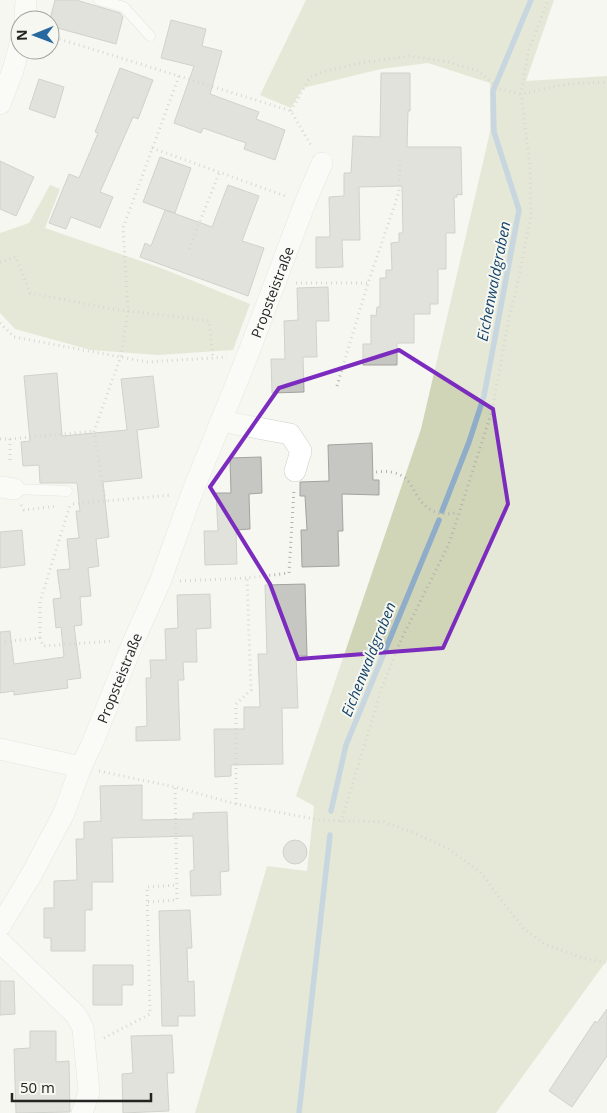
<svg xmlns="http://www.w3.org/2000/svg" width="607" height="1113" viewBox="0 0 607 1113" font-family="'Open Sans',sans-serif">
<style>
.green{fill:#d0d5b8}
.lines{fill:none;stroke-linecap:round;stroke-linejoin:round}
.stream{stroke:#8fadc9;stroke-width:5.5}
.building{fill:#c6c7c2;stroke:#a2a39e}
.lane-casing{stroke:#cecfca;stroke-width:11}
.street-casing{stroke:#cecfca;stroke-width:22}
.path{stroke:#b1b2ad;stroke-width:3;stroke-dasharray:1 4;stroke-linecap:butt}
.lane{stroke:#fff;stroke-width:10}
.street{stroke:#fff;stroke-width:21}
.marked{fill:none;stroke:#7b2cbf;stroke-width:4;stroke-linejoin:round}
.labels{text-anchor:middle;dominant-baseline:central;stroke-width:4;stroke-linejoin:round;paint-order:stroke}
.street-label{font-size:14px;fill:#242523;stroke:#f6f7f1}
.water-label{font-size:15px;font-style:italic;fill:#154369;stroke:#f6f7f1}
</style>
<rect width="100%" height="100%" fill="#f6f7f1"/>
<path class="green" d="M306 0H554L526 81 607 76V960L496 1113H195L267 866 307 871 314 806 296 796 421 429 490 132V83L428 63 381 69 303 88 291 108 260 95Z
M50 185 60 189 45 228 161 268 250 304 233 350 158 355 91 350 15 329 0 313V233L29 223Z"/>
<g class="lines">
<path class="stream" d="M442 511 469 442 484 396 519 210 494 132 493 91 531 0
M331 811 346 745 439 520
M299 1113 330 835"/>
</g>
<path class="building" d="M55 0H76L120 13 123 17 116 44 50 26V19Z
M171 20 206 29 202 46 222 51 210 94 259 112 256 119 285 130 275 160 244 149 246 143 203 128 201 133 174 123 194 66 161 58Z
M120 68 153 80 138 119 133 117 100 192 113 197 100 228 71 217 66 229 49 223 69 174 79 178 98 133 95 132Z
M381 73H410V111H408L407 147H461L462 195 457 194V197H454L455 233H446V269H438V304H430V314H414V343H397V365H363V344H371V315L376 316 377 307H380V278H386V270H392L391 243 399 242V233H403L402 186 359 187 360 240H342L343 267 316 268V237H330L329 197 344 196V173H351L353 136 380 137Z
M39 79 64 87 55 118 29 109Z
M160 157 191 168 175 213 165 210 212 227 228 185 259 196 242 241 264 248 248 296 140 257 145 243 151 246 165 210 143 202Z
M0 161 34 177 16 216 0 209Z
M328 287 329 321H316L317 357H303L304 392 272 393 271 359H285L284 321 298 320 297 288Z
M57 373 62 436 127 430 121 379 153 376 159 427 137 430 142 478 103 482 109 537 96 539 99 566 88 568 91 596 80 597 82 625 74 626 81 678 67 680 68 688 14 695V691L0 693V632L10 631 14 664 64 657 61 627 56 628 53 599 61 598 57 570 70 569 67 539 79 538 76 511H80L77 483H40L39 465 23 466 21 442 30 441 24 376Z
M372 443 373 480H379V495L342 494 343 531H338L339 566 302 567 301 530H307L305 496H300V482L329 481 328 445Z
M261 457 262 493 249 494 250 529 236 530 237 564 205 565 204 531H218L216 493H231L230 458Z
M22 530 25 565 0 568V532Z
M305 584 307 656H296L298 708H282L283 764 231 765V776L215 777 214 729H244V707H260L258 654H267L265 585Z
M210 594 211 628 196 629 197 662H183L184 680H178L180 740 136 741V727L147 726 146 678H151L150 660H166L165 629 178 628 177 595Z
M142 785V820L193 819V813L227 812 229 871 220 872 221 895 191 896 190 871 194 870 193 836 112 838 113 882H92V910H85V951H51V938H44V908H54V881L77 880 76 839H84V822L101 821 100 786Z
M283 852a12 12 0 1 1 24 0a12 12 0 1 1-24 0Z
M190 910 192 948H187L188 982 194 981 195 1016H178V1026H162L159 911Z
M93 965H133V985H122V1005H93Z
M0 981H14L15 1014 0 1015Z
M607 1009V1056L572 1107 549 1091 595 1021 597 1023Z
M30 1031H56V1062L69 1061 70 1112 16 1113 14 1049 30 1048Z
M172 1035 174 1073H167L169 1111 123 1113 122 1074 133 1073 131 1036Z"/>
<g class="lines">
<g class="lane-casing">
<path id="lane" d="M99 0 124 7 150 36
M14 489 67 491"/>
</g>
<g class="street-casing">
<g id="street">
<path d="M25 20 26 0"/>
<path d="M0 104 13 70 20 44"/>
<path d="M221 421 290 434 301 451 295 471"/>
<path d="M0 487 14 489"/>
<path d="M0 749 81 767"/>
<path id="s1" d="M0 926 30 877 64 813 81 767 92 744 134 640 160 582 192 493 247 357 305 203 322 163"/>
<path d="M0 942 76 1015 83 1028 89 1092 82 1113"/>
</g>
</g>
<path class="path" d="M50 36 291 111 312 147
M291 111 310 77 326 71 366 62 409 56 445 61 479 71 499 89 521 94 567 84 607 82
M152 148 288 197
M189 249 220 171
M0 262 16 257 30 293 112 309 209 321 213 358
M296 283H368
M0 323 14 337 147 362 227 357
M337 386 368 283 399 192 400 163
M0 439H10V460
M10 439 94 431
M376 472C386 471 396 471 405 478 411 483 414 491 418 497 428 512 441 517 458 512
M105 501 94 431 121 356 128 311 123 228 179 76
M73 504 172 495
M21 505 24 510 57 506
M180 581 247 578
M40 638V602L70 505
M0 642 40 638 43 646 114 641
M99 771 175 787 236 804 319 820 384 822 412 832 449 849 480 872 523 928 544 944 583 958 607 963
M236 804V704L251 690 247 578 289 573 294 489
M341 822 382 687 401 640 449 544 492 411 509 317 516 290 531 216 530 166 521 94 528 52 548 0
M148 902 177 900 175 787
M104 1038 150 1014 147 887 177 885"/>
<use href="#lane" class="lane"/>
<use href="#street" class="street"/>
</g>
<path d="M0 0H607V1113H0ZM399 350 493 409 508 504 443 648 298 659 270 584 210 487 279 388Z" fill="#f6f7f1" fill-opacity=".55" fill-rule="evenodd"/>
<path class="marked" d="M399 350 493 409 508 504 443 648 298 659 270 584 210 487 279 388Z"/>
<g class="labels">
<g class="street-label">
<text stroke="none"><textPath href="#s1" startOffset="691">Propsteistraße</textPath></text>
<text stroke="none"><textPath href="#s1" startOffset="276">Propsteistraße</textPath></text>
</g>
<g class="water-label">
<text transform="translate(493 281) rotate(-79)">Eichenwaldgraben</text>
<text transform="translate(368 659) rotate(-68)">Eichenwaldgraben</text>
</g>
</g>
<g transform="translate(35 35) rotate(269)"><circle r="24" fill="#f6f7f1" stroke="#a2a39f"/>
<path d="M0-4L9 19L0 12L-9 19Z" fill="#27689e"/>
<text y="-8" font-size="14" font-weight="bold" text-anchor="middle" fill="#242523">N</text>
</g>
<path d="M12 1093v8h139v-8" fill="none" stroke="#242523" stroke-width="2.5"/>
<text x="20" y="1093" font-size="15" fill="#242523" stroke="#f6f7f1" stroke-width="4" paint-order="stroke">50 m</text>
</svg>
